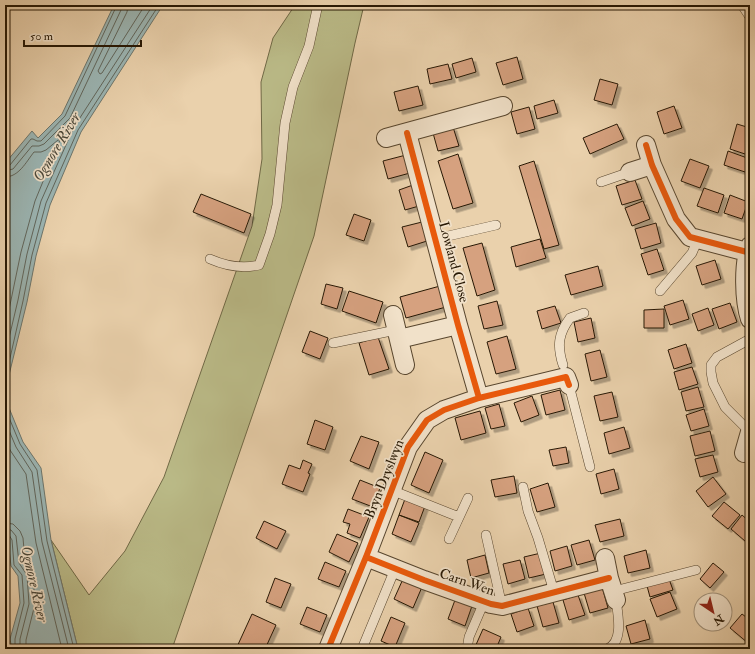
<svg xmlns="http://www.w3.org/2000/svg" width="755" height="654" viewBox="0 0 755 654" font-family="'IM FELL Double Pica',serif">
<style>
.green{fill:#baba87;stroke:#706946}
.water{fill:#9bb5b3;stroke:#6d766d}
.lines{fill:none;stroke-linecap:round;stroke-linejoin:round}
.shore{stroke:#61665c;stroke-width:1}
.building{fill:#d6a17f;stroke:#271804;filter:url(#shadow)}
.lane-casing{stroke:#58462e;stroke-width:10}
.street-casing{stroke:#58462e;stroke-width:20}
.lane{stroke:#f1e1c9;stroke-width:9}
.street{stroke:#f1e1c9;stroke-width:18}
.cycleway-casing{stroke:#f1e1c9;stroke-width:8}
.cycleway{stroke:#e8590c;stroke-width:6}
.labels{text-anchor:middle;dominant-baseline:central;stroke-width:3.5;stroke-linejoin:round;paint-order:stroke}
.street-label{font-size:14px;fill:#271804;stroke:#f1e1c9}
.water-label{font-size:15px;font-style:italic;fill:#4a4739;stroke:#f1e1c9}
</style>
<defs>
<filter id="shadow"><feDropShadow dx="3.5" dy="3.5" stdDeviation="0" flood-color="#0004"/></filter>
</defs>
<rect width="100%" height="100%" fill="#ead1ac"/>
<filter id="stains"><feTurbulence type="fractalNoise" baseFrequency=".005" numOctaves="4"/><feColorMatrix values="0 0 0 0 .2 0 0 0 0 .09 0 0 0 0 .02 0 0 0 .5 -.17"/></filter>
<radialGradient id="worn" r=".72"><stop offset=".6" stop-color="#630" stop-opacity="0"/><stop offset="1" stop-color="#630" stop-opacity=".3"/></radialGradient>
<path class="green" d="M295 5H364L355 43 314 236 172 649H78L51 540 89 595 125 551 164 477 252 226 262 159 261 82 273 38Z"/>
<path class="water" d="M114 5H163L81 132 50 205 36 256 27 302 9 375 7 403 23 442 41 468 51 540 78 649H12L10 639 20 603 18 576 11 566 8 540 5 534V169L7 161 32 131 38 138 62 114Z"/>
<g class="lines">
<path class="shore" d="M128 5 127 12 98 71 100 74 102 73 145 5
M5 166 10 165 31 139H33L37 141H41L65 116 117 5
M5 171 13 169 32 146H39L44 144 70 118 121 10 122 5
M5 177C19 177 26 162 34 152H41L46 150 58 140H60L35 201 21 252 5 329
M5 355 18 300 27 254 41 201 74 127 153 5
M5 380 23 301 32 255 46 203 78 130 159 5
M5 408 20 444 37 470 47 541 74 649
M5 421 16 447 32 472 42 542 69 649
M5 437 10 450 26 474 36 543 62 649
M5 523 13 524 20 531 23 538 25 561 31 569 33 574 35 604 26 640V649
M5 529 11 530 16 536 19 563 27 575 29 604 20 639V649
M5 534 9 535 12 540 14 565 22 575 24 603 15 639V649"/>
</g>
<path class="building" d="M517 57 523 79 503 85 496 63Z
M472 58 476 72 456 78 452 64Z
M448 64 452 79 430 84 427 69Z
M600 79 618 84 612 105 594 100Z
M418 86 423 105 399 111 394 92Z
M554 100 558 113 537 119 534 106Z
M674 106 682 128 664 134 657 112Z
M529 107 535 129 517 134 511 112Z
M617 124 624 139 590 154 583 138Z
M737 124 750 128V149L748 155 730 149Z
M453 127 459 146 438 151 433 133Z
M728 151 750 159 745 172 724 165Z
M458 154 473 203 453 209 438 161Z
M406 155 410 173 388 179 383 161Z
M690 159 709 166 700 188 681 181Z
M534 161 559 245 544 249 519 166Z
M635 180 642 199 622 205 616 186Z
M413 185 419 206 405 210 399 190Z
M704 188 724 195 718 213 697 206Z
M201 194 251 214 244 233 193 212Z
M730 195 748 202 742 219 724 213Z
M643 201 650 219 632 226 625 208Z
M354 214 371 220 364 241 346 235Z
M422 222 427 241 408 247 402 227Z
M656 223 661 243 641 249 635 229Z
M540 239 546 258 516 267 511 247Z
M482 243 495 290 477 296 463 248Z
M657 249 664 270 648 275 641 254Z
M715 260 721 279 702 285 696 266Z
M598 266 603 286 571 295 565 275Z
M326 284 343 288 337 309 321 304Z
M440 286 446 307 406 318 400 297Z
M349 291 383 302 376 323 342 311Z
M683 300 689 319 670 325 664 306Z
M497 301 503 325 484 329 478 306Z
M730 303 737 322 719 329 712 309Z
M555 306 561 323 542 329 537 311Z
M708 308 714 325 698 331 692 314Z
M664 309V328H644V310Z
M591 318 595 338 578 342 574 322Z
M310 331 328 338 320 359 302 352Z
M507 336 516 369 496 374 487 342Z
M378 337 389 369 369 375 359 343Z
M686 344 692 363 674 369 668 350Z
M600 350 607 377 591 381 585 354Z
M692 367 698 384 679 390 674 372Z
M698 387 704 407 686 411 681 392Z
M560 390 565 410 546 415 541 395Z
M612 392 618 417 600 421 594 396Z
M532 396 539 415 521 422 514 403Z
M499 404 505 426 491 429 485 408Z
M704 409 709 426 691 431 686 415Z
M480 411 486 433 461 440 455 418Z
M315 420 333 427 325 450 307 444Z
M624 427 630 448 609 454 604 433Z
M710 431 715 451 695 456 690 436Z
M361 436 379 442 369 469 350 461Z
M566 447 569 463 553 466 549 450Z
M425 452 443 460 429 493 411 485Z
M713 455 718 472 700 477 695 459Z
M303 460 312 464 308 473 310 474 303 492 282 484 289 465 300 469Z
M614 469 619 489 601 494 596 474Z
M514 476 517 493 495 497 491 480Z
M713 477 726 494 708 507 696 491Z
M360 480 380 488 373 507 352 499Z
M548 483 555 507 537 512 530 489Z
M405 499 425 506 419 522 399 515Z
M724 502 740 515 728 529 712 516Z
M348 509 369 517 360 538 347 533 350 524 343 522Z
M399 515 419 523 411 542 392 534Z
M742 515 750 522V535L745 541 731 529Z
M620 519 624 536 600 542 595 525Z
M264 521 286 531 277 549 256 538Z
M337 534 358 543 349 562 329 552Z
M589 540 595 560 577 565 571 545Z
M567 546 572 566 555 571 550 551Z
M646 550 650 568 628 573 624 556Z
M541 553 546 574 529 578 524 557Z
M485 555 489 573 471 578 467 560Z
M520 560 525 579 508 584 503 564Z
M325 562 346 571 339 587 318 579Z
M713 563 724 572 710 588 700 579Z
M275 578 291 584 281 608 266 602Z
M403 579 422 587 413 608 394 599Z
M669 579 673 590 650 597 647 586Z
M602 587 608 608 590 613 584 593Z
M670 592 677 609 657 617 650 599Z
M578 595 585 615 569 620 563 600Z
M455 600 472 606 465 626 448 619Z
M553 602 559 623 543 627 537 606Z
M307 607 327 615 320 632 300 624Z
M528 608 534 626 517 632 511 614Z
M252 614 276 625 265 649H236Z
M742 614 750 620V641L748 643 730 628Z
M391 617 405 623 395 647 381 641Z
M645 620 650 639 631 644 626 626Z
M483 629 501 637 496 649H480L475 647Z"/>
<g class="lines">
<g class="lane-casing">
<path id="lane" d="M742 5 750 17
M601 182 630 172
M435 239 496 225
M210 259C226 266 242 269 259 265L270 234 277 205 285 123 293 87 309 46 317 9V5
M660 291 692 253 698 239
M333 343 396 330
M563 365C557 346 558 334 570 318L584 313
M569 385 590 467
M750 432 725 407 713 383 711 372V365L717 357 750 339
M523 487 528 511 538 538 554 592
M391 490 459 517
M486 535 502 606
M449 539 468 498
M614 591 696 570
M362 649 395 569
M467 649 469 637 484 602
M607 649C624 642 618 615 616 600"/>
</g>
<g class="street-casing">
<path id="street" d="M407 133 458 325 479 398
M386 138 503 106
M646 145 652 165 676 219 690 237 747 252
M630 172 652 165
M750 246C743 264 744 301 750 319
M393 315 405 365
M399 339 458 325
M744 453 750 432
M366 557 424 580 491 604 502 606 609 578
M605 558 609 578 616 600
M328 649 366 557 408 447 427 420 444 410 479 398 566 377 569 385"/>
</g>
<use href="#lane" class="lane"/>
<use href="#street" class="street"/>
<g class="cycleway-casing">
<path id="cycleway" d="M407 133 458 325 479 398
M646 145 652 165 676 219 690 237 747 252
M366 557 424 580 491 604 502 606 609 578
M328 649 366 557 408 447 427 420 444 410 479 398 566 377 569 385"/>
</g>
<use href="#cycleway" class="cycleway"/>
</g>
<g class="labels">
<g class="street-label">
<text transform="translate(454 262) rotate(75)">Lowland Close</text>
<text transform="translate(384 479) rotate(-68)">Bryn Dryslwyn</text>
<text transform="translate(467 582) rotate(19)">Carn Wen</text>
</g>
<g class="water-label">
<text transform="translate(57 147) rotate(-59)">Ogmore River</text>
<text transform="translate(34 584) rotate(77)">Ogmore River</text>
</g>
</g>
<rect width="755" height="654" fill="none" stroke="#ead1ac" stroke-width="20"/>
<rect x="6" y="6" width="743" height="642" fill="none" stroke="#271804" stroke-width="2"/>
<rect x="10" y="10" width="735" height="634" fill="none" stroke="#271804"/>
<g transform="translate(713 612) rotate(145)"><circle r="19" fill="#f1e1c9" stroke="#a0917a"/>
<path d="M0-3L7 15L0 10L-7 15Z" fill="#8f2418"/>
<text y="-6" font-size="11" font-weight="bold" text-anchor="middle" fill="#271804">N</text>
</g>
<path d="M24 40v6h117v-6" fill="none" stroke="#271804" stroke-width="2"/>
<text x="30" y="40" font-size="12" fill="#271804" stroke="#f1e1c9" stroke-width="3" paint-order="stroke">50 m</text>
<rect width="100%" height="100%" filter="url(#stains)"/>
<rect width="100%" height="100%" fill="url(#worn)"/>
</svg>
